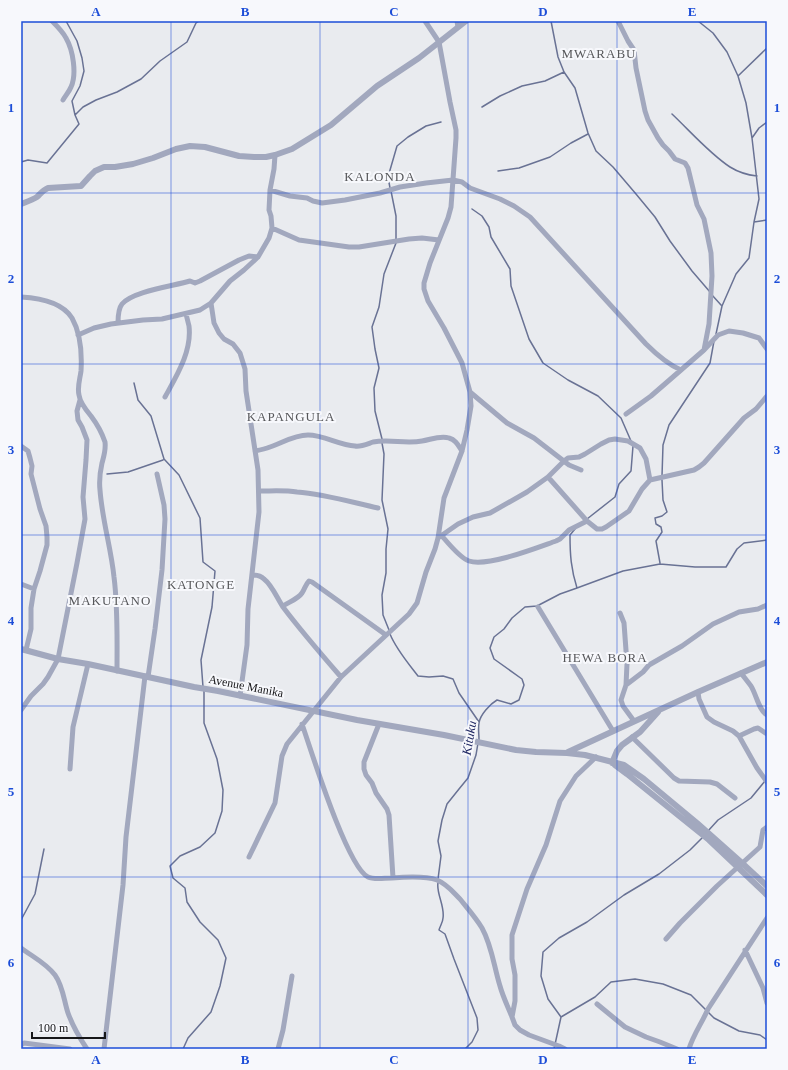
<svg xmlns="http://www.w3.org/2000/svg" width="788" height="1070" viewBox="0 0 788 1070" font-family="'Times New Roman',serif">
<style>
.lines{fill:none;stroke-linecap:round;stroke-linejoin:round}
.stream{stroke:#697294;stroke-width:1.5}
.minor{stroke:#a2a8be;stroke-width:5}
.tertiary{stroke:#a2a8be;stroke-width:6}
.grid{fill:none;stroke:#1d4ed8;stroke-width:1;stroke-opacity:0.55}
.labels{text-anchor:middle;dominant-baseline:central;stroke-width:4;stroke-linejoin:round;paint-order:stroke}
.street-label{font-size:12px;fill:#161618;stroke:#f7f8fc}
.neighbourhood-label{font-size:13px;letter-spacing:1px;fill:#56575a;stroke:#f7f8fc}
.water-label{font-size:13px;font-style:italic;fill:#232b65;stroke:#f7f8fc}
.neatline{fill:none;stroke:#1d4ed8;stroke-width:1.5}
.grid-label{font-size:13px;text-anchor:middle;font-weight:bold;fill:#1d4ed8}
</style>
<rect width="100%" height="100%" fill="#e9ebef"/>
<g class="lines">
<path class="stream" d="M551 21 558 57 564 72 575 88 588 133 596 151 613 167 636 194 655 217 670 241 692 271 710 292
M698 21 713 33 727 52 738 76 746 103 752 138 759 199 754 222 749 258 736 274 722 306 716 334
M738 76 767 48
M482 107 500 96 522 86 545 81 564 72
M672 114C690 131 710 154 730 167 738 172 748 175 757 176
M75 115 83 107 96 100 117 92 141 79 160 61 187 42 196 23 199 21
M752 138 759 128 767 122
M21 162 28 160 47 163 79 124 75 115 72 101 80 86 84 71 82 58 77 41 66 21
M498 171 519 168 550 157 571 143 588 134
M390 188 388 177 397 146 408 137 426 126 441 122
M391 191 396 216V239
M472 209 482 216 489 227 491 237 510 269 511 286 529 339 543 363 568 380 598 396 621 418 631 441
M754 222 767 220
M712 295 721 305
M134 383 138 400 151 416 164 459 179 475 200 518 203 562 215 571 212 607 201 660 203 687
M382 439 375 411 374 388 379 368 375 349 372 327 379 307 384 274 396 243
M382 443 384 454 382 500 388 529 386 549V573L382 595 383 615 389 630
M107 474 128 472 163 460
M662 476 663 445 669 425 710 363 714 341
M587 519 615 497 619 484 631 471 633 446
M575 529 570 535C570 555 571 569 577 588
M660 563 656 541 662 532 661 527 656 524 655 518 662 516 667 512 663 500 662 480
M390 634C396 649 408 663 418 676L429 677 443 676 453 679 459 693 479 722
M479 740C479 734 478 729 479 723 480 715 490 704 497 700L511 704 519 700 524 685 522 679 494 659 490 648 494 637 504 629 512 618 525 607 537 606 560 594 577 588 623 571 660 564 695 567H726L737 549 744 543 767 540
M708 831 718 820 751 798 765 781
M438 879 441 856 438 841 442 820 447 804 459 789 468 778 476 755 478 743
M438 883C436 893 445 906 443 918 443 922 440 926 439 930L445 934 454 959 477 1018 478 1030 472 1042 465 1049
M21 920 35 894 44 849
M561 1017 595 997 611 982 635 979 663 984 691 995 714 1018 739 1031 760 1035 767 1040
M183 1049 188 1038 211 1012 220 986 226 958 218 940 200 922 187 902 185 888 173 878 170 866 180 856 200 847 215 833 222 811 223 790 217 759 204 723V691
M554 1049 561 1017 548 999 541 976 543 952 559 938 587 922 624 895 659 874 690 850 702 838"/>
<path class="minor" d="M52 21C57 26 63 32 66 38 73 50 77 74 71 87 69 92 65 96 63 100
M457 21 458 27
M618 21 628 41 634 50 636 68 645 111 648 120 658 138 663 145 669 151 675 159 685 163 688 168 697 205 704 219 711 253 712 276 709 324 704 350
M270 190 290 196 307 198 313 201 322 203 345 200 380 193 400 187 426 183 453 180 462 182 470 188 500 199 514 206 530 217 646 344C657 355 667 364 681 370L704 350 718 335 729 331 743 333 759 338 767 349
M272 228 299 240 349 247H359L409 239 422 238 439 240
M21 297C39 298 62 302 72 318 81 334 82 354 81 371 80 379 77 387 79 395 80 403 86 410 91 416 97 424 102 433 105 442 106 450 104 456 102 463 100 472 99 481 100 490 102 519 111 548 114 577 118 608 117 639 117 671
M211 303 214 323 219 333 224 339 233 344 240 353 245 369 246 391 258 470 259 512 248 609 247 645 240 696
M118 323C118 317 118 309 122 304 133 291 174 286 190 281L195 283 200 281 239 260 249 256 258 257
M78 335 94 328 111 324 143 320 162 319 200 310 211 303 230 281 244 270 258 257 269 238 272 228 271 216 269 210 270 190 274 169 275 155
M470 392 507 423 534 438 569 465 581 470
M165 397C177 375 192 351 189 326 188 322 187 318 186 314
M626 414 651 396 681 370
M21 446 28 451 30 458 32 466 31 474 40 509 46 526 47 537V545L40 571 34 589 31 608V629L26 650
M255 451C260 450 265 449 270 447 282 443 294 435 308 435 324 435 339 445 355 446 361 447 367 444 373 442 389 439 406 444 422 441 430 440 440 435 449 438 456 440 458 445 462 451
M548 477 587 521 597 529H602L606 527 629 511 642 489 650 480 694 470 699 467 704 463 744 418 756 409 767 396
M260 491C272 491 285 490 297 492 324 494 351 502 378 508
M442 536C448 543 460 558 469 561 488 567 536 548 556 541L560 539 569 530 587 521
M438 538 458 524 473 517 490 513 527 492 548 477 564 461 568 458 579 457 585 454 601 444 609 440 615 439 628 441 640 448 646 459 650 480
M253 575C257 575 261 576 264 579 272 585 277 598 283 607 301 631 321 654 341 677
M21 584 34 589
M283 606C289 602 298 599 302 593 305 589 305 585 309 581L312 582 386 635
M538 607 613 731
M620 613 624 623 627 664 626 685 621 700 623 706 634 721
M741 673C744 677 748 682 751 686 757 696 758 709 767 715
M148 677 155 629 162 570 165 519 164 505 157 474
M626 685 643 672 649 665 682 646 713 624 739 612 758 609 767 605
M698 692 699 699 707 717 714 722 733 731 739 736 757 768 767 782
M21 710 31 696 43 684 48 677 58 659 77 563 85 519 83 497 86 460 87 440 82 427 78 420 77 411 80 400
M302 724C311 750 347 867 368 877 374 880 384 878 392 878 404 877 426 876 437 880 447 884 453 892 460 899 468 909 476 918 482 928 492 946 494 967 500 986 503 997 508 1007 512 1017
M379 724 364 762V769L366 775 372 783 376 793 387 809 389 815 393 878
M739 736 754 729 758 728 767 734
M632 737 674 778 679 781 710 782 717 784 735 798
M70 769 73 727 88 664
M249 857 275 803 282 756 287 744 341 677 409 614 417 603 426 572 435 549 438 538 444 498 462 451 467 430 471 406 470 392 462 363 444 328 428 301 424 289V283L430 263 448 218 451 207 456 138V130L450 102 439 42 425 21
M666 939 680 923 717 886 760 847 763 830 767 827
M21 948C33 957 46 963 55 975 63 986 64 1001 68 1013 73 1027 79 1037 87 1049
M745 950 763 988 767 1003
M597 1004 625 1027 646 1037 660 1042 677 1049
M21 1045 24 1043 70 1049
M104 1049 123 885 126 837 145 676
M278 1049 283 1030 292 976
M565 1049 559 1046 529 1035 520 1030 515 1025 512 1017 515 1001V975L512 959V935L527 889 546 845 560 801 576 776 596 757
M689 1049C693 1035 702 1023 708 1009L767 918"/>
<path class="tertiary" d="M21 204C26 202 32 200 37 197 41 193 43 190 48 188L81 186 90 176 95 171 104 167H115L133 164 153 158 176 149 190 146 205 147 239 156 254 157H266L275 155 292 149 331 125 377 86 419 58 466 21
M21 649 58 659 88 664 194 687 218 691 357 720 444 735 516 750 536 752 567 753 585 755 624 765 644 779 697 823 742 863 767 886
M568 752 698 692 767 662
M612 763 617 751 622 745 640 732 658 712
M615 765 627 774 709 840 767 895"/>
</g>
<path class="grid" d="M171 21V1049M320 21V1049M468 21V1049M617 21V1049M21 193H767M21 364H767M21 535H767M21 706H767M21 877H767"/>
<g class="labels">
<g class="street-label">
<text transform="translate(246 686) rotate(11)">Avenue Manika</text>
</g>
<g class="neighbourhood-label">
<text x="599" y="53">MWARABU</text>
<text x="380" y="176">KALONDA</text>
<text x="291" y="416">KAPANGULA</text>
<text x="201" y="584">KATONGE</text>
<text x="110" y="600">MAKUTANO</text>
<text x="605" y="657">HEWA BORA</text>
</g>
<g class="water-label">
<text transform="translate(469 738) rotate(-80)">Kituku</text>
</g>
</g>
<rect width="788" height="1070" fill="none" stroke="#f7f8fc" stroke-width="44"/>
<path d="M32 1032v6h73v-6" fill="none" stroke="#161618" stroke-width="2"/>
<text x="38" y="1032" font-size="12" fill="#161618" stroke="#f7f8fc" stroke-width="3" paint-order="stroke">100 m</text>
<rect x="22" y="22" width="744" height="1026" class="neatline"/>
<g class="grid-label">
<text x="96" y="16">A</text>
<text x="245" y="16">B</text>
<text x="394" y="16">C</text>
<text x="543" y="16">D</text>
<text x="692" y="16">E</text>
<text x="11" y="112">1</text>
<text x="777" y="112">1</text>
<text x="11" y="283">2</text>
<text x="777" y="283">2</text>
<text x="11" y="454">3</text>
<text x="777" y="454">3</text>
<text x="11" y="625">4</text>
<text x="777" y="625">4</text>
<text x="11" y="796">5</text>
<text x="777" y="796">5</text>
<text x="11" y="967">6</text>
<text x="777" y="967">6</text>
<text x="96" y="1064">A</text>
<text x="245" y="1064">B</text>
<text x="394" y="1064">C</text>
<text x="543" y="1064">D</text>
<text x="692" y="1064">E</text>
</g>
</svg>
